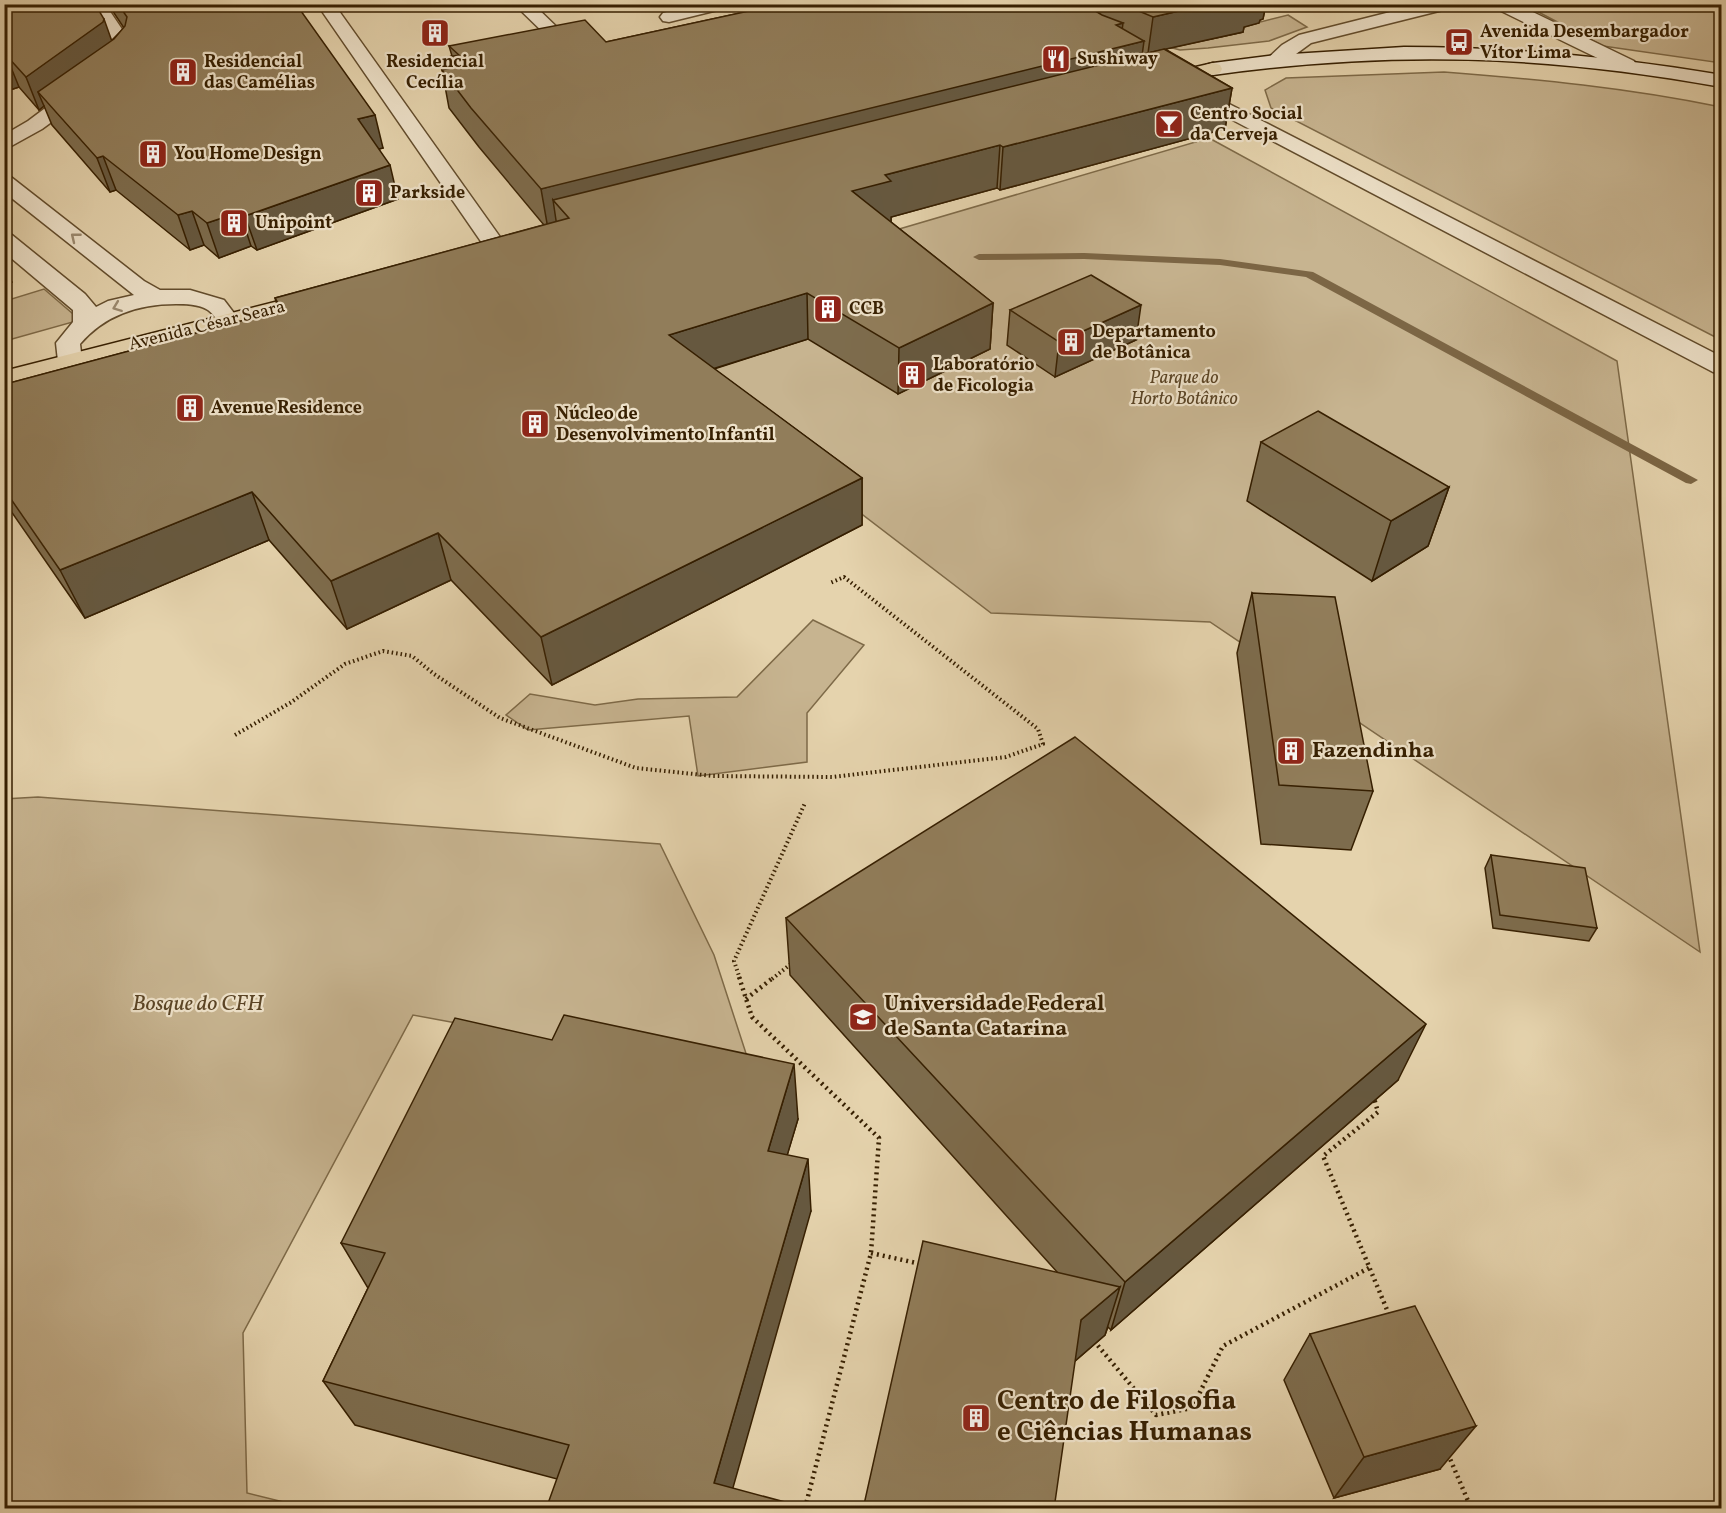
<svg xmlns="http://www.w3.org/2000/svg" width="1726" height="1513" viewBox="0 0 1726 1513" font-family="Vollkorn,serif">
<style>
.green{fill:#c7b490;stroke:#7e6a48;stroke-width:1.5}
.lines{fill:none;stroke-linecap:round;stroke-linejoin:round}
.stream{fill:#7c6645;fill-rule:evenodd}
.minor-casing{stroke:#624c2c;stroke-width:3}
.secondary-casing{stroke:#361f01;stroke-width:3}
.primary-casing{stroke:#361f01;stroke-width:3}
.path-far1{stroke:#361f01;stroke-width:4;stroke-dasharray:1.5 3;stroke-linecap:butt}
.path{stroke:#361f01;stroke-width:4.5;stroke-dasharray:2 4;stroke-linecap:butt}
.minor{fill:#eee2ca;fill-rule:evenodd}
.secondary{fill:#eee2ca;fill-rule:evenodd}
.primary{fill:#e5d3ad;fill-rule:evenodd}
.wall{fill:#7d6c4d;stroke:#361f01;stroke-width:1.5}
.shaded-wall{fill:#66583f;stroke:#361f01;stroke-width:1.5}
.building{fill:#917d5a;stroke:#361f01;stroke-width:1.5}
.oneway{stroke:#9b8a70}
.labels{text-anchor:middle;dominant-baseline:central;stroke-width:4.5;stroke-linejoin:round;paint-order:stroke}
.far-poi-label{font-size:18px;font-weight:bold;fill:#361f01;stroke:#eee2ca;text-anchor:start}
.far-street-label{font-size:18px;fill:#361f01;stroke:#eee2ca}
.far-park-label{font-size:18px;font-style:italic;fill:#5a4425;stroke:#eee2ca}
.poi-label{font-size:22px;font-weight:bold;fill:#361f01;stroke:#eee2ca;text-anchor:start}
.park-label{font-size:22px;font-style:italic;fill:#5a4425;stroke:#eee2ca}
.near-poi-label{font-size:27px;font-weight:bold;fill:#361f01;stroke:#eee2ca;text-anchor:start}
</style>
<rect width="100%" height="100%" fill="#e5d3ad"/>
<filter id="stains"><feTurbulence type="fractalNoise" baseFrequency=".00333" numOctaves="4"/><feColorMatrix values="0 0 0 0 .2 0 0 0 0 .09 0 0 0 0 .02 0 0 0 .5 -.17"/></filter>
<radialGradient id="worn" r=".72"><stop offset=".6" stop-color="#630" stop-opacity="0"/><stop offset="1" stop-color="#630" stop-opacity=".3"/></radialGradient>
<path class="green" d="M1525 5H1721V63L1603 46Z
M1288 15 1307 27 1269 41 1208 48 1180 50 1153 43 1211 39 1242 32 1237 28Z
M1444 72C1537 79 1629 88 1721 107V340L1271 108 1265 90 1286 78Z
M1209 138 1617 361 1700 952 1210 622 991 613 603 316Z
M44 289 80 320 5 341V301Z
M813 620 864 645 807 713V762L698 776 689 716 528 730 506 715 530 694 595 705 638 699 737 697Z
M38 797 660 844 714 955 754 1078 413 1015 243 1333 247 1493 308 1508H5L4 799Z"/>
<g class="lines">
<path class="stream" d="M1084 253 1220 259 1313 272 1698 480 1691 484 1686 483 1306 277 1220 265 1084 259 979 260 973 257 979 254Z"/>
<g class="minor-casing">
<path id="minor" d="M88 4H105L136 50 134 57 124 69 42 129 4 150V135L28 121 116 55 118 50Z
M317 4H334L510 251 507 256 499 258 491 256Z
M514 4H533L563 33 560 37H548Z
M697 4H728L726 8 669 22 663 21 660 17 663 13Z
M1422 4H1453L1451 8 1311 43 1281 65H1267L1265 61 1282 45 1299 35Z
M1493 4H1516L1634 61 1636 65 1634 69H1620L1495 8Z
M1192 85 1722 357V374L1713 372 1185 95 1182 91 1185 87Z
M4 175 11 177 144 281 160 290H190L224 300 240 321 236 326C214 332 221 319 208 310 199 304 185 304 176 304 138 304 105 315 80 344L82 361 79 366 70 368 61 366 58 361 56 343 73 322V310L4 252V233L12 235 85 294 96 307 108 301 134 295 4 192Z"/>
</g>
<g class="secondary-casing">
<path id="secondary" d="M1404 47C1511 47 1616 57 1722 75V87C1545 55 1391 50 1213 75L1206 73 1204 69 1206 65 1213 63 1276 55Z"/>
</g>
<g class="primary-casing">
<path id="primary" d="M1213 63 1220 65 1222 69 1220 73 1159 87 1152 85 1150 81 1152 77Z
M322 290 330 292 334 297 330 302 4 386V371Z"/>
</g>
<path class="path-far1" d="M235 735 290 703 345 664 383 651 412 656 434 674 500 718 636 768 713 776 832 777 1006 757 1043 744 1038 729 844 577 830 583
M740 979 734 961 805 803
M772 979 792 963"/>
<path class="path" d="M739 977 752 1017 879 1138 871 1253 805 1508
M746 999 774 977
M1373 1095 1378 1112 1323 1156 1390 1317
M871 1253 921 1264
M1094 1341 1156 1415 1192 1408 1223 1346 1369 1268
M1448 1454 1471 1508"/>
<use href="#minor" class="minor"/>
<use href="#secondary" class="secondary"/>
<use href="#primary" class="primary"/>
</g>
<path class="wall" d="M4 4 112 40 124 28 108 4H296L383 148 379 149 398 199 257 250 251 246 219 258 204 245 190 250 116 190 110 192 52 125 44 106 39 110 19 87 4 92Z
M781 4H1266L1263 19 1260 20 1259 23 1244 27 1243 32 1165 49 1232 88 1225 129 1000 190 997 188 891 217V222L993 303 990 349 898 394 808 339 714 369 862 478V525L552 685 451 580 347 629 269 540 85 618 4 501V382L6 384 279 311 275 298 544 225 479 147 449 108 442 70 450 68 448 57 452 56 449 46 606 42Z
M1010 310 1136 340 1055 377 1007 345Z
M1261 442 1449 487 1428 546 1372 581 1247 501Z
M1252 593 1373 791 1351 850 1261 844 1237 653Z
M1491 855 1597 928 1589 941 1493 928 1485 868Z
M786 918 1398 1080 1111 1330 1108 1327 1105 1335 1075 1361 1058 1273 790 975Z
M798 1119 787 1155 811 1211 557 1479 355 1425 323 1381 368 1288 341 1243Z
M1310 1334 1440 1469 1334 1498 1284 1380Z"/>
<path class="shaded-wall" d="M1209 4H1266L1263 19 1260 20 1259 23 1244 27 1243 32 1148 53 1153 17Z
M104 19 115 50 38 92 44 106 39 110 26 77Z
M1123 23 1120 47 1144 41 1139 78 569 218 553 200 557 227 548 229 541 189Z
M4 55H6L19 87 4 92Z
M1232 88 1225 129 1000 190 1003 147Z
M375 115 383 148 366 152 358 119Z
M1000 145 997 188 891 217V225L852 191 885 175Z
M103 156 116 190 110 192 97 158Z
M390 165 398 199 257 250 245 216Z
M192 211 204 245 190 250 178 215Z
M240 212 251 246 219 258 207 223Z
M4 266 12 282 4 285Z
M807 293 808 339 674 381 669 335Z
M993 303 990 349 898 394 899 348Z
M1141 305 1136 340 1055 377 1059 342Z
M862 478V525L552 685 541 637Z
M1449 487 1428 546 1372 581 1391 521Z
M252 492 269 540 85 618 60 570Z
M438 533 451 580 347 629 331 581Z
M1426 1024 1398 1080 1111 1330 1125 1282Z
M794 1064 798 1119 773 1203 768 1151Z
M808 1159 811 1211 727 1509 714 1483Z
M1120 1287 1105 1335 1068 1367 1081 1320Z
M1476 1426 1440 1469 1334 1498 1364 1457Z"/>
<path class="building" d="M4 4H95L104 19 103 22 26 77 6 55H4Z
M118 4H296L375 115 358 119 390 165 245 216 240 212 207 223 192 211 178 215 103 156 97 158 38 92 114 39 125 26 127 17Z
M781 4H1084L1102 15 1123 23 1116 25 1144 41 541 189 471 108 442 70 456 67 448 57 459 55 449 46 585 20 606 42Z
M1122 4H1209L1153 17Z
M1164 49 1232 88 1003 147 1000 145 885 175 891 181 852 191 993 303 899 348 807 293 669 335 862 478 541 637 438 533 331 581 252 492 60 570 4 489V382L6 384 282 310 275 298 569 218 553 200Z
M1091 275 1141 305 1059 342 1010 310Z
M1318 411 1449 487 1391 521 1261 442Z
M1252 593 1335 597 1373 791 1279 785Z
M1075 737 1426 1024 1125 1282 786 918Z
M1491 855 1585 868 1597 928 1500 915Z
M564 1015 794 1064 768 1151 808 1159 714 1483 811 1509H546L569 1445 323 1381 385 1253 341 1243 455 1018 552 1040Z
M923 1241 1120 1287 1081 1320 1054 1509H863Z
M1415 1306 1476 1426 1364 1457 1310 1334Z"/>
<defs><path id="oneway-chevron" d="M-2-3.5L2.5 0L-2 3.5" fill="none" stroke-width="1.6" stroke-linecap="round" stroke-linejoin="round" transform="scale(1.5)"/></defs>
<g class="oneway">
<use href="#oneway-chevron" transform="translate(75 237) rotate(-141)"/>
<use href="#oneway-chevron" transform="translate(117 307) rotate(159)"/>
</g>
<defs>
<g id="building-square" transform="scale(1.5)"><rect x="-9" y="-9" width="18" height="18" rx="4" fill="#8f2418" stroke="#eee2ca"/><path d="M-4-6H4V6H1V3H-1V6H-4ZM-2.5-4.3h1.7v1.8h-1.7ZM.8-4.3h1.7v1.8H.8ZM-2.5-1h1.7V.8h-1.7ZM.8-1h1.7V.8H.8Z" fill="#fff"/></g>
<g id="bus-square" transform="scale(1.5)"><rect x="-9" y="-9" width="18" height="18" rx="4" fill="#8f2418" stroke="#eee2ca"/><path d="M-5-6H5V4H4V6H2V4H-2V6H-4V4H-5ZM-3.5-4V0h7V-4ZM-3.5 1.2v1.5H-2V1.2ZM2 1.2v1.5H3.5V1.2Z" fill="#fff"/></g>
<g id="restaurant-square" transform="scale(1.5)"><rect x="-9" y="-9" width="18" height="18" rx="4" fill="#8f2418" stroke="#eee2ca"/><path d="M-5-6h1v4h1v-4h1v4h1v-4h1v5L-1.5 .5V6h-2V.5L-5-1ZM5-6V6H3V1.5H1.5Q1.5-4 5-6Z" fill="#fff"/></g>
<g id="bar-square" transform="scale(1.5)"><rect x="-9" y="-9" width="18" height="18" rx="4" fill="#8f2418" stroke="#eee2ca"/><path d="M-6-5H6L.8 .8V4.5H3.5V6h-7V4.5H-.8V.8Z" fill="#fff"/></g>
<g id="university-square" transform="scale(1.5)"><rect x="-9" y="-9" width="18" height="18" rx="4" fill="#8f2418" stroke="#eee2ca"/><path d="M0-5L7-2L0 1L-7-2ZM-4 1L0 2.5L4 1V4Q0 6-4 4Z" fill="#fff"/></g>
</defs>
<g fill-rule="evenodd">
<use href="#building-square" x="435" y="33"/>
<use href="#bus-square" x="1459" y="42"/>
<use href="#restaurant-square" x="1056" y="59"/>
<use href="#building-square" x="183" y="72"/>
<use href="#bar-square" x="1169" y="124"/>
<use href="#building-square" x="153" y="154"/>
<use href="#building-square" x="369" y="193"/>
<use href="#building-square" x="234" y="223"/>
<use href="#building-square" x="828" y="309"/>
<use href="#building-square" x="1071" y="342"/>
<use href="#building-square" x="912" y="375"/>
<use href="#building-square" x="190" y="408"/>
<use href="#building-square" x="535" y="424"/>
<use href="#building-square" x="1291" y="751"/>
<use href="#university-square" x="863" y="1017"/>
<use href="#building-square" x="976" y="1418"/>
</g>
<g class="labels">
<g class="far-poi-label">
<text x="1480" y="32">Avenida Desembargador<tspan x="1480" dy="21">Vítor Lima</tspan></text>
<text x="1077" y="59">Sushiway</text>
<text x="204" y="62">Residencial<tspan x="204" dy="21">das Camélias</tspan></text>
<text x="435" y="62" text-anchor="middle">Residencial<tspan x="435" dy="21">Cecília</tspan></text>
<text x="1190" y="114">Centro Social<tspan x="1190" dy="21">da Cerveja</tspan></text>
<text x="174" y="154">You Home Design</text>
<text x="390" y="193">Parkside</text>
<text x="255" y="223">Unipoint</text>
<text x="849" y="309">CCB</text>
<text x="1092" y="332">Departamento<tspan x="1092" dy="21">de Botânica</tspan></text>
<text x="933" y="365">Laboratório<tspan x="933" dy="21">de Ficologia</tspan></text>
<text x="211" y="408">Avenue Residence</text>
<text x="556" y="414">Núcleo de<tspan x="556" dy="21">Desenvolvimento Infantil</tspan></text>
</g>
<g class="far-street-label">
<text transform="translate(207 326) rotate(-14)">Avenida César Seara</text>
</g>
<g class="far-park-label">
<text x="1184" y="378">Parque do<tspan x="1184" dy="21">Horto Botânico</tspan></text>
</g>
<g class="poi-label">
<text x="1312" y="751">Fazendinha</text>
<text x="884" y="1004">Universidade Federal<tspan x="884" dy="25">de Santa Catarina</tspan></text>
</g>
<g class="park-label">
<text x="198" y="1004">Bosque do CFH</text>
</g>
<g class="near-poi-label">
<text x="997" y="1402">Centro de Filosofia<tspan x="997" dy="31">e Ciências Humanas</tspan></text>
</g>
</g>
<rect width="1726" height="1513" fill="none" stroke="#e5d3ad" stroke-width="24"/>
<rect x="6" y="6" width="1714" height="1501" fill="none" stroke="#361f01" stroke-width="3"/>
<rect x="12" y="12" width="1702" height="1489" fill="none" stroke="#361f01" stroke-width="1.5"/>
<rect width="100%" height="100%" filter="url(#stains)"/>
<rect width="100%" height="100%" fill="url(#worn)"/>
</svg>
